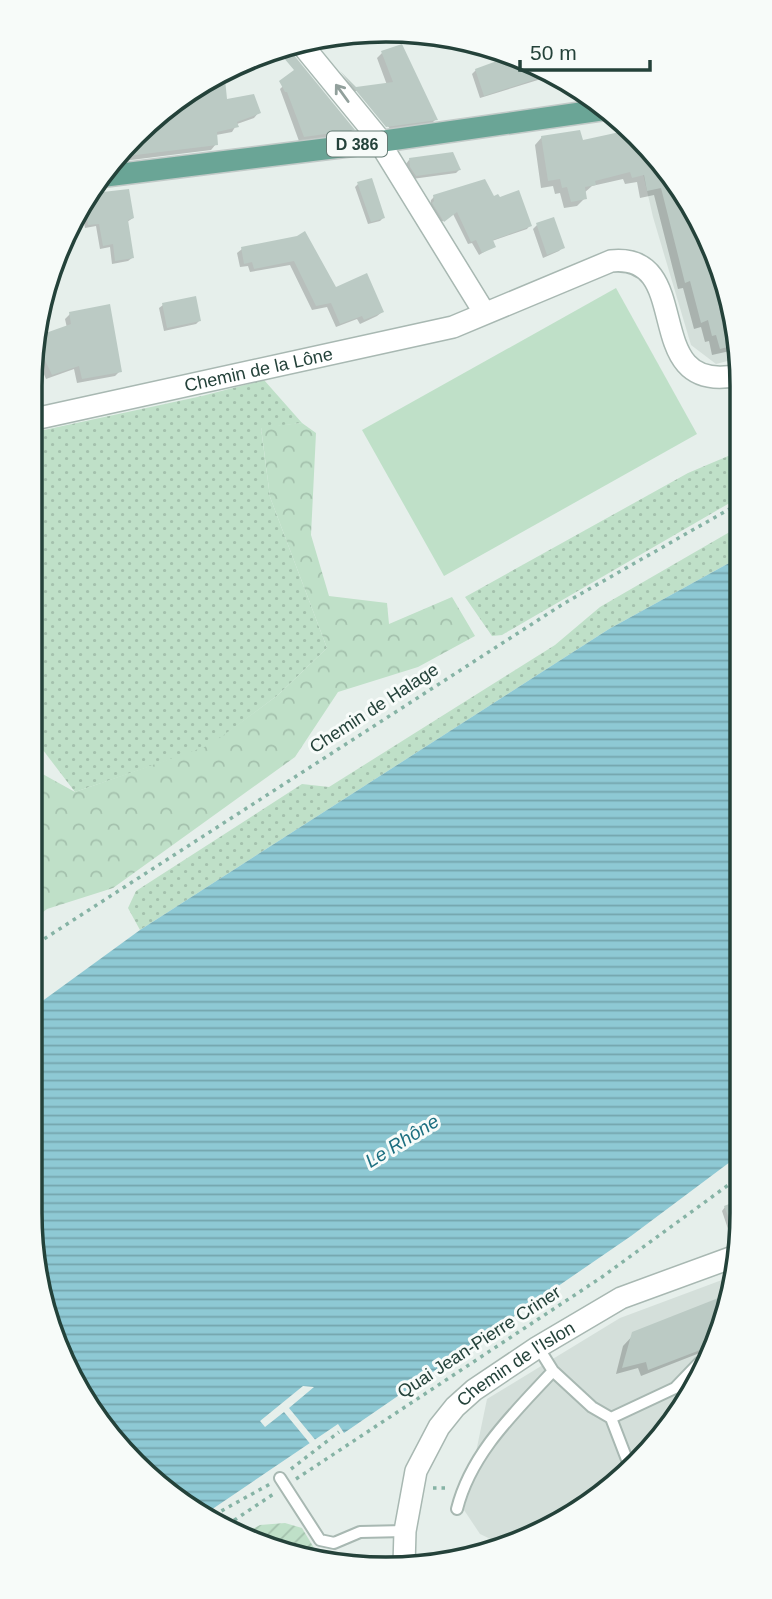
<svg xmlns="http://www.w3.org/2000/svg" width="772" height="1599" viewBox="0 0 772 1599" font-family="Helvetica,sans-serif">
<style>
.built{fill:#d4dfda}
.grass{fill:url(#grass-dots)}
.forest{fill:url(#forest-crowns)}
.garden{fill:url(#garden-furrows)}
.pitch{fill:#bfe0c8}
.water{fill:url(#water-rules)}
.pier{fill:#e6efeb}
.shadow{fill:#0003}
.building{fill:#bbcac4}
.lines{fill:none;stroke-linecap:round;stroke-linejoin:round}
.lane-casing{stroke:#a8b8b2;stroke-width:14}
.street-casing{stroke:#a8b8b2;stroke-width:24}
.primary-casing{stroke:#c2cac8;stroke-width:24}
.path{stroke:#86b3a5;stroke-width:3.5;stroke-dasharray:3.5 5;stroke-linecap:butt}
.lane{stroke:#fff;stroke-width:10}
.street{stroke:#fff;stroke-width:21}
.primary{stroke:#6aa596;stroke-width:21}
.oneway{stroke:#92a09c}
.labels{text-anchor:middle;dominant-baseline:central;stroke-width:6;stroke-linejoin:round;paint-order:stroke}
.shield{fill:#f7fbf9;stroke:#637a73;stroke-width:2}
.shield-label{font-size:16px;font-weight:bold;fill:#24423a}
.street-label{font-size:18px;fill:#24423a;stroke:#f7fbf9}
.water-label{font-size:19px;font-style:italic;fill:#1c6f80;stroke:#f7fbf9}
.rim{fill:none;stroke:#24423a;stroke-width:3.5}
</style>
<defs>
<pattern id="grass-dots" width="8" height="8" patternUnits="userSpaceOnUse" patternTransform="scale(1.75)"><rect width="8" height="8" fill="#bfe0c8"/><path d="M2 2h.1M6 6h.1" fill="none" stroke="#a4c1ad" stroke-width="1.8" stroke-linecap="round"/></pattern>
<pattern id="forest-crowns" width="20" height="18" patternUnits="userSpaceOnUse" patternTransform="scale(1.75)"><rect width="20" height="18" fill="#bfe0c8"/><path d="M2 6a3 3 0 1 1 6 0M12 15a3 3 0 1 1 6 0" fill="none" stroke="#a4c1ad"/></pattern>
<pattern id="garden-furrows" width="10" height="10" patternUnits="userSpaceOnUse" patternTransform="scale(1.75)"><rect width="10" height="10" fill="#bfe0c8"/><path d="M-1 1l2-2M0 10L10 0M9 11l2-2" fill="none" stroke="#a4c1ad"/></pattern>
<pattern id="water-rules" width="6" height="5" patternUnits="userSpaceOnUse" patternTransform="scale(1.75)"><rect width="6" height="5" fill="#8ec9d4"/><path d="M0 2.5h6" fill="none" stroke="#74a5ad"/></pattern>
</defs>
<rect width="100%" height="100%" fill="#e6efeb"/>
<path class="built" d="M634 134 668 169 715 249 739 339V358L716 364 691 345 653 217Z
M730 1277 715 1350 638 1465 544 1532 503 1545 480 1534 464 1510 487 1399 620 1318Z"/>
<path class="grass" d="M264 380 302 423 261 428 270 497 327 648 278 695 210 746 75 792 30 733V433L202 396Z
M740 451V497L502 635 492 636 465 597 688 473Z
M740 526V557L609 629 140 930 128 908 136 891 302 784 329 787 555 645 600 607Z"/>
<path class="forest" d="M302 423 316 433 311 535 329 596 387 603 389 624 452 597 475 636 418 667 338 692 295 757 113 888 47 909 30 922V767L75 792 210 745 278 695 327 648 270 497 261 427Z"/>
<path class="garden" d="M285 1523 302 1528 323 1563 316 1562 245 1533 260 1525Z"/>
<path class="pitch" d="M616 288 697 434 444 576 362 430Z"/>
<path class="water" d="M740 557 742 1153 631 1236 344 1433 338 1424 208 1512 211 1519 188 1509 104 1430 49 1328 30 1213V1010L140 930 609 629Z"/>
<path class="pier" d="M303 1386 314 1387 289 1408 317 1442 312 1446 284 1412 265 1427 260 1421Z"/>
<path class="shadow" d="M339 39 315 47 314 44Z
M289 49 290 53 279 60 272 52Z
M382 53 436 119 431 124 391 130 359 91H354L387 131 381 132 336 77 340 73 356 89 387 85 377 58Z
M523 57 554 75 480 98 472 74 476 70Z
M285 84 352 130 348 134 299 141 280 89Z
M226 101 259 112 254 118 237 124 232 132 216 135V144L211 150 115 162 134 134Z
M631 131 634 144 642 142 668 169 699 221 708 264 718 262 739 339V349L712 355 709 341 705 342 701 327 694 329 683 288 678 289 654 195 640 198 637 182 625 184 623 179 592 186 584 193 585 198 577 206 564 208 560 193 555 194 553 186 541 188 535 145 542 137 581 143Z
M409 160 459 170 456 173 412 179 406 164Z
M358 184 383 218 380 221 368 224 355 187Z
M93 195 133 218 127 222 132 258 128 261 112 264 110 247 100 249 96 226 85 228 82 212Z
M434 197 530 225 527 229 492 241 494 246 479 255 472 243 468 244 453 214 440 223 430 207 431 200Z
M537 225 563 247 559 251 543 258 533 229Z
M298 237 335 289 382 312 377 316 360 324 357 319 336 327 327 307 312 310 290 265 250 272 248 266 240 267 237 253 242 249Z
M59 246 62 265 53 269 57 249Z
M163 305 199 321 196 324 164 331 159 308Z
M70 314 120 371 115 376 77 383 74 369 46 379 37 358H35L39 337 67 328 65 319Z
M742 1201 739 1231 730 1235 722 1211 725 1207Z
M726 1297 715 1347 641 1376 638 1368 616 1374 623 1346 636 1332Z
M666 1423 653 1443 650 1434 658 1426Z"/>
<path class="building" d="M402 44 438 120 386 127 340 71 356 87 393 82 381 51Z
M290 49 293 54 355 130 304 137 287 92H285L279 81 294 70 278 51Z
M503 53 523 57 552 74 484 96 475 69 505 58Z
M225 79 227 99 254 94 261 113 237 122 239 127 217 132 218 145 119 157 134 134 212 82Z
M580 130 583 140 629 130 668 169 701 225 710 262 718 260 739 344 720 349 716 335 712 336 708 320 701 323 690 281 685 283 661 188 647 191 644 175 632 178 630 172 595 181 596 185 585 187 587 199 571 202 567 187 562 188 560 179 548 181 541 136Z
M453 152 461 170 416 176 410 167 409 158Z
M372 178 385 218 371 222 357 182Z
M485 179 494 196 498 194 500 197 519 190 532 226 493 240 496 247 482 253 476 240 471 242 457 212 444 222 432 203 434 201 433 195Z
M129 189 134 218 128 220 134 258 115 261 113 244 103 246 99 224 88 225 85 207 94 193Z
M554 217 565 248 547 255 536 223Z
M305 231 336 287 367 273 384 312 364 320 362 316 340 324 331 303 316 306 294 261 254 269 252 262 244 264 241 247 297 236Z
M196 296 201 321 167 328 162 303Z
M110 304 122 372 82 379 79 366 52 375 42 354 36 356 40 335 71 324 69 312Z
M742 1199V1213L737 1239 724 1206Z
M726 1295 716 1344 648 1370 646 1362 622 1368 632 1332Z"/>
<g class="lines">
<g class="lane-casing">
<path id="lane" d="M538 1347 553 1371 592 1407 611 1418 631 1470
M611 1418 675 1388 699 1363 709 1359
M280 1478 320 1540 334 1543 360 1532 405 1531
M457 1509C471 1453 515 1412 553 1371"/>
</g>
<g class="street-casing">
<g id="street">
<path d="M303 46 380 140 386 153 484 312"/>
<path id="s1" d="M30 420 453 327 611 261C698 252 636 397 739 375"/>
<path id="s2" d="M404 1565 405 1531 416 1471 439 1427 455 1407 474 1390 538 1347 621 1298 733 1257"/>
</g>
</g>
<g class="primary-casing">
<path id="primary" d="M106 176 349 146 608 109"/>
</g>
<path class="path" d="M30 948 563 604 740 503
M291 1469 339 1432
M296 1479 602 1277 742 1175
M433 1488H449
M214 1515 270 1484
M227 1525 275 1493"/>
<use href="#lane" class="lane"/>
<use href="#street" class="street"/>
<use href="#primary" class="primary"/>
</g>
<defs><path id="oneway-shaft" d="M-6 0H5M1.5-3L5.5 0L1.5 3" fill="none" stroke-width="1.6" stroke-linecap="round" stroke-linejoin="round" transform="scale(1.75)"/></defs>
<use class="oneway" href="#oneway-shaft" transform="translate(342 93) rotate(-126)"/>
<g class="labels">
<rect class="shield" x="327" y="131.5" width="60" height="25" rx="5"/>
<g class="shield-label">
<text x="357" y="144">D 386</text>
</g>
<g class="street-label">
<text stroke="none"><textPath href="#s1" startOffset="234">Chemin de la Lône</textPath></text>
<text transform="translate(374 708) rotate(-33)">Chemin de Halage</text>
<text transform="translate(479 1342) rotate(-33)">Quai Jean-Pierre Criner</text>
<text stroke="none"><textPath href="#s2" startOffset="245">Chemin de l'Islon</textPath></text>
</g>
<g class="water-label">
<text transform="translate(402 1141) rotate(-32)">Le Rhône</text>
</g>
</g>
<path d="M0 0H772V1599H0ZM386 42H386A344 344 0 0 1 730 386V1213A344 344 0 0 1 386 1557H386A344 344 0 0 1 42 1213V386A344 344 0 0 1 386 42Z" fill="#f7fbf9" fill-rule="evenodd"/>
<path class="rim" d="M386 42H386A344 344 0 0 1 730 386V1213A344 344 0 0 1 386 1557H386A344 344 0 0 1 42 1213V386A344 344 0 0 1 386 42Z"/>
<path d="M520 60v10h130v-10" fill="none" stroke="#24423a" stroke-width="3.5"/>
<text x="530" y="60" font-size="21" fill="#24423a" stroke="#f7fbf9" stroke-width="5" paint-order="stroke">50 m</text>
</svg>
